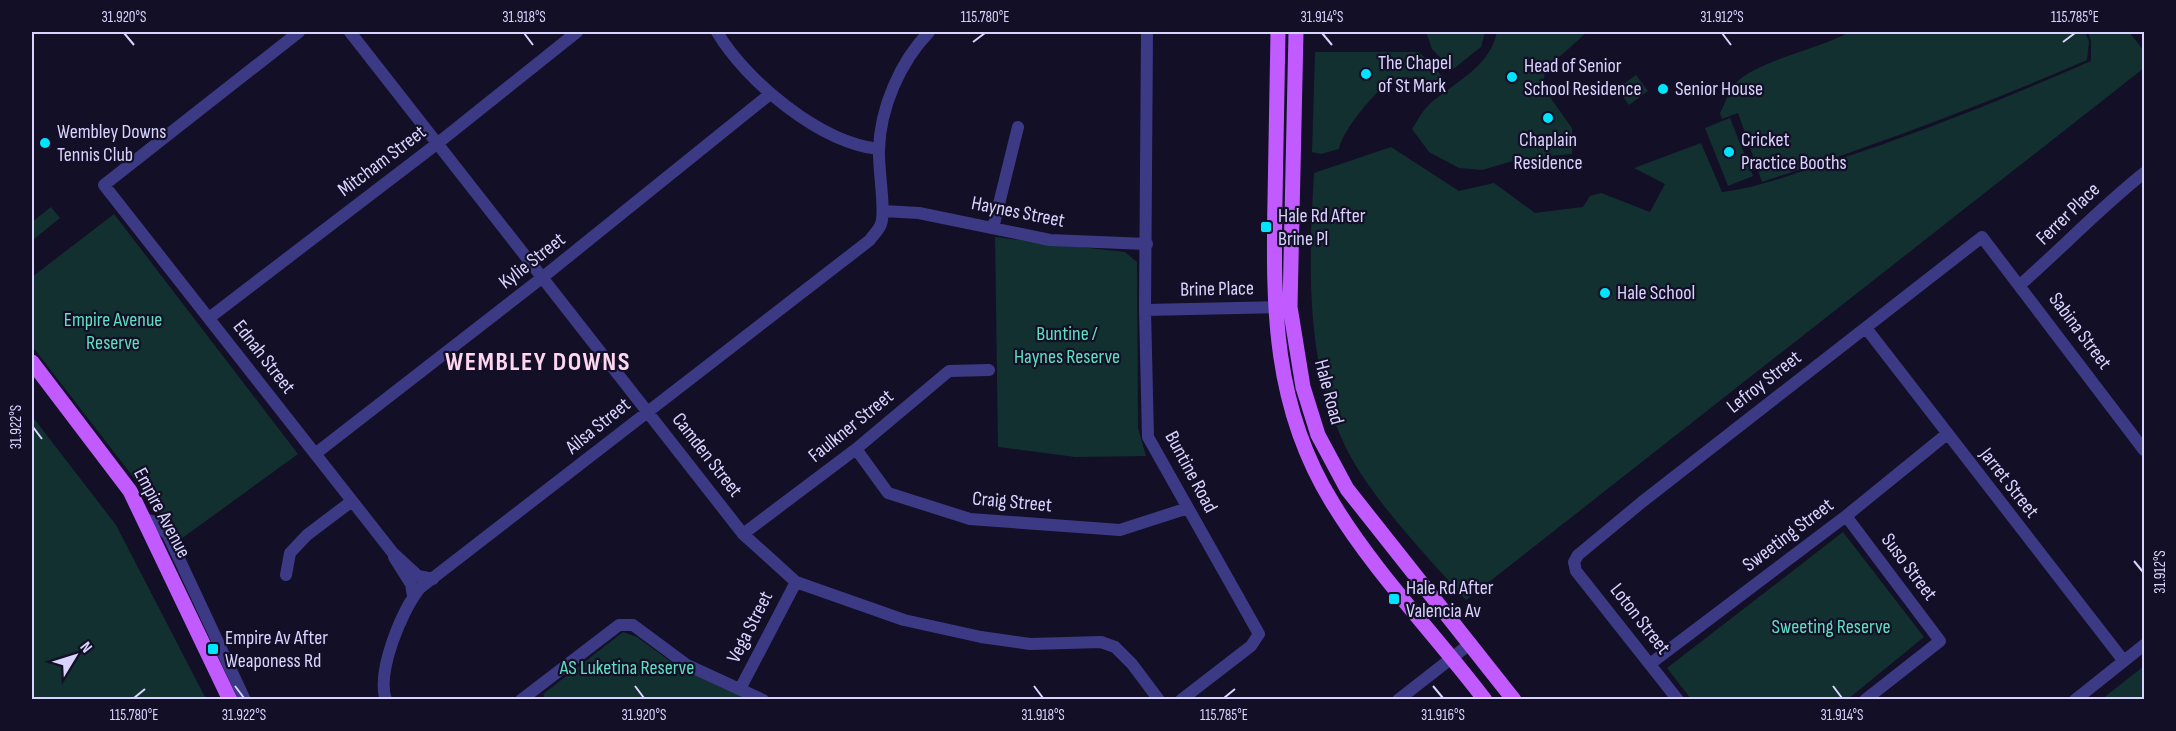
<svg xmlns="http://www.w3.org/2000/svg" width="2176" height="731" viewBox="0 0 2176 731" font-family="'Sofia Sans Condensed',sans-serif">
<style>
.green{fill:#12302f}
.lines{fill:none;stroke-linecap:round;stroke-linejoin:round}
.minor{stroke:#3d3a85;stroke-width:12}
.major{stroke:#c25bff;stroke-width:15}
.ticks{fill:none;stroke:#d9d4ff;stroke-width:2}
.poi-dot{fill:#00e5ff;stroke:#130f26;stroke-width:2}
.labels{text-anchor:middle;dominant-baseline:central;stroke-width:4.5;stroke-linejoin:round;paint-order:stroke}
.poi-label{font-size:20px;fill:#d9d4ff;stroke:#130f26;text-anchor:start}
.street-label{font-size:20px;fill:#d9d4ff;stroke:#130f26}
.park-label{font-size:20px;fill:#5fe0c0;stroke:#130f26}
.district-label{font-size:26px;font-weight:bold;letter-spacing:1.5px;fill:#ffd6f0;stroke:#130f26}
.neatline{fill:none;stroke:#d9d4ff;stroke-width:2}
.ticks-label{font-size:15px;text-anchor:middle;fill:#d9d4ff}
</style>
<rect width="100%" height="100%" fill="#130f26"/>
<path class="green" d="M1426 32H1485L1481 47 1452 70 1432 49Z
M1497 32H1587L1546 69 1542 86 1572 128V154L1520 159 1482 170 1459 168 1429 152 1412 129C1416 123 1420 115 1425 109 1449 83 1488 72 1497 32Z
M1849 32H2085L2089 42 2087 60C1981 106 1873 146 1762 182L1738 113 1722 119 1720 113C1725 103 1729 92 1735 84 1752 62 1823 48 1849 32Z
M2088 32H2129L2144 51V68L1466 600C1430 560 1391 519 1361 474 1304 386 1308 274 1314 173L1391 147 1459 191 1494 183 1535 213 1583 207 1590 196 1601 193 1650 212 1665 184 1634 168 1701 143 1722 192C1758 188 1792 174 1827 163 1917 134 2004 99 2091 61V41Z
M1315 52H1419L1444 78 1427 92 1412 78C1408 78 1402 77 1398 78 1380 83 1342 131 1339 149L1321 154 1312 152Z
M1636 75 1648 91 1629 105 1617 89Z
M1730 118 1753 176 1728 186 1705 128Z
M51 207 60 218 34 239 32 222Z
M114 214 298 454 181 539 32 346V277Z
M995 237 1125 252 1137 262 1138 428 1146 456 1075 457 998 447Z
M32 416 116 525 206 699H32Z
M1843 532 1924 637 1848 699H1691L1667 668Z
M623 632 637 637 681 669 749 699 546 700 543 694Z
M2144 666V699H2102Z"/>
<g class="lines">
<path class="minor" d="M299 32 104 185 393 553 418 576 433 579
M350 32 743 534 796 582 904 620 981 637 1030 644 1101 642 1115 647 1132 664 1159 700
M717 32C746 81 820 143 879 149
M1147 32 1145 310 1148 437 1259 634 1251 646 1181 700
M883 211 919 213 1050 240 1147 244
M993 228 1018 127
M2020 285C2062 248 2101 207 2144 173
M1145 310 1285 307
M209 318 438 143 577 32
M1866 328 2123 660
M856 449 888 493 970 519 1120 530 1188 508
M315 454 543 277 770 94
M1846 516 1940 641 1865 700
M145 519 155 522 168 535 245 700
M743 534 856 449 949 371 989 370
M394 557 411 584 413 596
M286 575 290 553 307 535 352 501
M1650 664 1846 516 1947 434
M740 689 796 582
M386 700C376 672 402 610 420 588L870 240C873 235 879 230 881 224 886 211 878 168 879 150 880 108 900 62 929 32
M521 700 619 625H633L687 665 763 700
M1398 700 1471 643
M1678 700 1576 571 1574 562 1578 555 1642 502 1982 237 2144 450
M2075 700 2144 645"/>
<path class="major" d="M1278 32C1277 88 1276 144 1275 200 1273 308 1273 406 1332 502 1375 573 1435 634 1485 700
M1296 32 1290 307 1303 387 1318 435 1347 489 1514 700
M32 362 130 491 230 700"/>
</g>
<path class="ticks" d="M124 33 134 45M524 33 533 45M1322 33 1332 45M1722 33 1731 45M973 42 985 33M2063 42 2075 33M33 427 42 439M2134 561 2143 572M235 686 244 698M635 686 644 698M1034 686 1043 698M1433 686 1443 698M1833 686 1842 698M134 698 145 689M1224 698 1235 689"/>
<g class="poi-dot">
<circle cx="1366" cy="74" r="6"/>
<circle cx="1512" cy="77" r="6"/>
<circle cx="1663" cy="89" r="6"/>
<circle cx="1548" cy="118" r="6"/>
<circle cx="45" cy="143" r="6"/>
<circle cx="1729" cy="152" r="6"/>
<rect x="1260" y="221" width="12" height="12" rx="3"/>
<circle cx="1605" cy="293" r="6"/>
<rect x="1388" y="593" width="12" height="12" rx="3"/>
<rect x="207" y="643" width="12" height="12" rx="3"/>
</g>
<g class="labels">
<g class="poi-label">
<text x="1378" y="63">The Chapel<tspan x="1378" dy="23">of St Mark</tspan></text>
<text x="1524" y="66">Head of Senior<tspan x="1524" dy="23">School Residence</tspan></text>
<text x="1675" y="89">Senior House</text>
<text x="57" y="132">Wembley Downs<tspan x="57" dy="23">Tennis Club</tspan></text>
<text x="1548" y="140" text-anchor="middle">Chaplain<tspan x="1548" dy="23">Residence</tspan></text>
<text x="1741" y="140">Cricket<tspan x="1741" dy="23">Practice Booths</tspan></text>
<text x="1278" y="216">Hale Rd After<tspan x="1278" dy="23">Brine Pl</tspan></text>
<text x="1617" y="293">Hale School</text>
<text x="1406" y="588">Hale Rd After<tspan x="1406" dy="23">Valencia Av</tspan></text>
<text x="225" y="638">Empire Av After<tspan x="225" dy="23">Weaponess Rd</tspan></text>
</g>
<g class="street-label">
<text transform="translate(382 161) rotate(-37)">Mitcham Street</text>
<text transform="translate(1018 212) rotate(11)">Haynes Street</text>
<text transform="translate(2068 214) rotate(-44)">Ferrer Place</text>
<text transform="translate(532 261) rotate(-38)">Kylie Street</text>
<text transform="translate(1217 289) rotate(-1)">Brine Place</text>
<text transform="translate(2080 331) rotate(53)">Sabina Street</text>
<text transform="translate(264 357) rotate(52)">Ednah Street</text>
<text transform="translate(1764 382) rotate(-38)">Lefroy Street</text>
<text transform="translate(1329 392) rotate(75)">Hale Road</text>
<text transform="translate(598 426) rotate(-39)">Ailsa Street</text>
<text transform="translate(851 426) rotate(-39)">Faulkner Street</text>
<text transform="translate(707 455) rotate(52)">Camden Street</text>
<text transform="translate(1191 472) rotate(62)">Buntine Road</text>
<text transform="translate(2009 483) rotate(52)">Jarret Street</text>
<text transform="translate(1012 502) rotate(5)">Craig Street</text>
<text transform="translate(162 513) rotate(62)">Empire Avenue</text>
<text transform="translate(1788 535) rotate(-37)">Sweeting Street</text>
<text transform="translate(1909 567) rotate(53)">Suso Street</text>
<text transform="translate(1640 619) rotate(52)">Loton Street</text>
<text transform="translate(750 627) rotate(-63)">Vega Street</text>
</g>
<g class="park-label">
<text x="113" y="320">Empire Avenue<tspan x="113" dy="23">Reserve</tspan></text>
<text x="1067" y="334">Buntine /<tspan x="1067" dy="23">Haynes Reserve</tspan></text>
<text x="1831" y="627">Sweeting Reserve</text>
<text x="627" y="668">AS Luketina Reserve</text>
</g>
<g class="district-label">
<text x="538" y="362">WEMBLEY DOWNS</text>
</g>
</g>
<rect width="2176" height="731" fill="none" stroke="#130f26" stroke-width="66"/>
<g transform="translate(75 656) rotate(52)" stroke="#130f26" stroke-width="4.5" paint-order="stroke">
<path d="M0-4.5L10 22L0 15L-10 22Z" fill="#d9d4ff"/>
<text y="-9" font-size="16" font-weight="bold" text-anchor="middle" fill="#d9d4ff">N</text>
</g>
<rect x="33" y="33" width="2110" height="665" class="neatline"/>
<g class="ticks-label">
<text x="124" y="22">31.920°S</text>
<text x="524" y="22">31.918°S</text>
<text x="985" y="22">115.780°E</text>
<text x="1322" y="22">31.914°S</text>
<text x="1722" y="22">31.912°S</text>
<text x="2075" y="22">115.785°E</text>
<text transform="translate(16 427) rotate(-90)" y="5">31.922°S</text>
<text transform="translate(2160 572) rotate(-90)" y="5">31.912°S</text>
<text x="134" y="720">115.780°E</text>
<text x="244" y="720">31.922°S</text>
<text x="644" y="720">31.920°S</text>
<text x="1043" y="720">31.918°S</text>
<text x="1224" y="720">115.785°E</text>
<text x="1443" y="720">31.916°S</text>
<text x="1842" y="720">31.914°S</text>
</g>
</svg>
